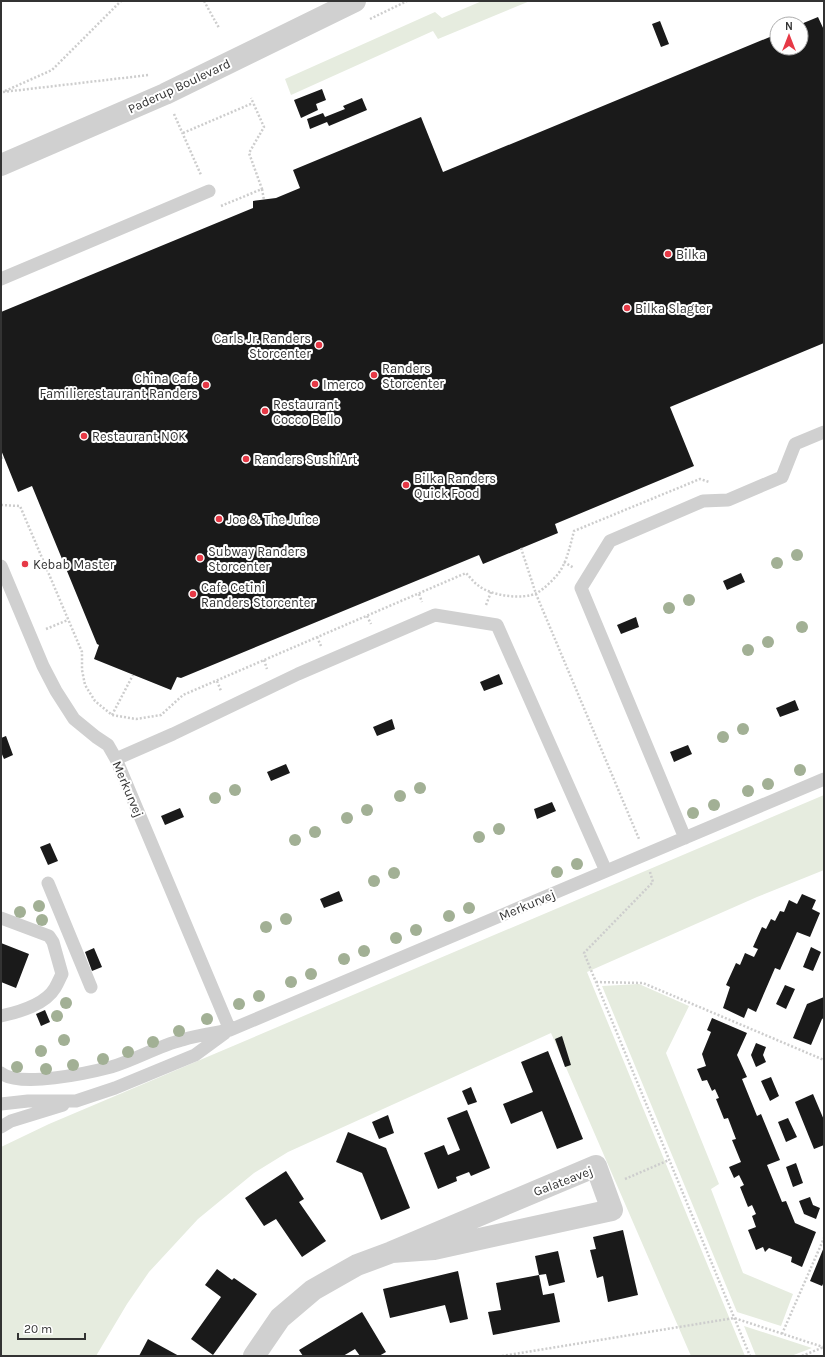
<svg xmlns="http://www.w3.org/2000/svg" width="825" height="1357" viewBox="0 0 825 1357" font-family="Karla,sans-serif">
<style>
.green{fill:#e6ecdf}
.building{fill:#1a1a1a}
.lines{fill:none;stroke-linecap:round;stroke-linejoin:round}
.path{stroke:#cdcdcd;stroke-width:2.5;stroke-dasharray:2 2;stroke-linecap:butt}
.service{stroke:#d0d0d0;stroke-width:13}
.minor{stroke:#d0d0d0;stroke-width:22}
.tertiary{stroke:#d0d0d0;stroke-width:22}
.tree{fill:#a2b095}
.poi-dot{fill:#e63946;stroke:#fff;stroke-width:1.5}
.labels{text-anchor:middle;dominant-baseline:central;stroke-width:4;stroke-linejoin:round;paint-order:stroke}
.street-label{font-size:13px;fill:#333;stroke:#fff}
.poi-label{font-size:13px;fill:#333;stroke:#fff;text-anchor:start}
</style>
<rect width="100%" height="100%" fill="#fff"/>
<path class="green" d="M482 1H530L438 39 433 31 291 95 285 79 435 12 442 18Z
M824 795V870L757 897 587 972 745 1356H691L551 1033 288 1152 254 1173 198 1219 149 1272 127 1304 96 1356H1V1147L49 1124Z
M639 984 689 1006 666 1053 719 1184 711 1189 743 1273 793 1294 781 1326 737 1312 602 986Z
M744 1326 812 1348 791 1356H756Z"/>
<path class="building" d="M818 17 824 30V343L670 407 694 466 555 524 558 533 483 564 479 555 181 678 177 677 171 690 94 659 99 645 97 644 32 486 18 492 1 450V312L253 208V201L276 198 300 188 293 170 421 117 443 172 777 34V48H801V24Z
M660 21 669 44 661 47 652 24Z
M322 89 326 100 316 104 318 110 301 118 294 100Z
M362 98 367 110 329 126 327 122 310 129 307 119 323 113 325 117 345 109 343 106Z
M741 573 745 582 727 590 723 581Z
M636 617 639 627 621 634 617 625Z
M499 674 503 684 484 691 480 682Z
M795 700 799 710 780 717 776 708Z
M392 719 395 729 377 736 373 727Z
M6 736 13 755 4 759 1 752V738Z
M688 745 692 754 674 762 670 752Z
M286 764 290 773 271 781 267 772Z
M552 802 556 811 537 819 534 809Z
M180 808 184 817 165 825 161 816Z
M50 843 58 861 48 865 40 847Z
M339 891 343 901 324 908 320 899Z
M802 894 816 900 812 909 820 913 810 937 797 932 780 970 775 968 756 1012 748 1008 744 1018 723 1008 730 987 726 985 736 963 740 965 745 953 754 957 758 949 753 947 762 927 766 929 771 919 775 921 780 911 784 912 789 900 797 904Z
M1 943 29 954 16 988 1 982Z
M811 947 821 952 813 971 803 967Z
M94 948 102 967 92 971 85 952Z
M785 985 795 989 786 1009 776 1004Z
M824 997V1018L822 1019 811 1045 793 1038 807 1004Z
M45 1010 50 1022 41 1026 36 1014Z
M712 1018 747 1033 737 1055 747 1077 742 1079 757 1116 761 1114 780 1160 767 1165 782 1202 786 1201 795 1223 816 1232 802 1267 791 1262 792 1257 769 1248 765 1252 763 1247 756 1250 748 1230 756 1227 752 1216 756 1214 752 1205 748 1207 740 1187 744 1185 739 1175 734 1178 729 1167 741 1162 732 1140 736 1139 728 1118 724 1119 716 1099 719 1098 715 1089 712 1091 707 1080 702 1081 697 1069 706 1066 702 1054 711 1032 707 1030Z
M562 1036 571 1065 565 1067 555 1039Z
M756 1043 766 1047 763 1055 766 1062 756 1067 751 1055Z
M548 1051 583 1139 557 1149 542 1111 511 1124 503 1104 533 1092 521 1062Z
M771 1077 779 1096 770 1101 761 1081Z
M471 1087 477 1102 468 1105 462 1091Z
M813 1094 824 1120V1145L814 1149 795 1102Z
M467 1110 490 1168 471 1176 469 1172 456 1177 457 1181 438 1189 424 1153 444 1145 448 1155 460 1150 447 1118Z
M388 1115 394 1133 379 1139 372 1122Z
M788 1118 797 1137 786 1142 778 1122Z
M348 1132 386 1148 410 1208 381 1220 362 1173 336 1162Z
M796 1163 803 1183 793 1187 786 1167Z
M286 1171 304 1199 299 1202 326 1241 302 1257 276 1219 264 1226 245 1198Z
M810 1197 813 1205 820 1208 816 1219 804 1214 799 1201Z
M623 1230 638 1295 608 1302 603 1276 597 1278 590 1250 596 1249 593 1237Z
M824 1247V1282L822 1286 810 1281Z
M558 1251 565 1282 549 1286 546 1274 539 1275 535 1256Z
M217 1269 232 1280 234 1278 257 1294 213 1355 191 1339 221 1297 205 1285Z
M458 1271 468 1319 450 1323 445 1305 390 1318 383 1289Z
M539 1275 543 1295 554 1293 560 1322 493 1335 488 1312 501 1310 496 1283Z
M362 1312 386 1352 379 1356H360L355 1349 343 1356H303L299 1350Z
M148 1339 179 1356H139Z"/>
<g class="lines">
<path class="path" d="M204 1 219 28
M370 19 407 1
M5 91 52 70 121 1
M3 92 149 75
M174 114 201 175
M183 133 253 103
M262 189 264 200
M221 206 262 189 249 153 264 127 251 98
M1 458 4 457
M1 505 20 506 82 652V670L85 685 95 701 112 715 136 719 161 715 183 695 466 573C470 577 474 583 479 586 492 596 523 600 537 593 545 588 552 581 558 574 567 562 570 546 574 531L700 479 709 482
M521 548 536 594 639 839
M564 562 574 568
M419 594 422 602
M486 605 491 592
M367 616 371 624
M46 629 68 620
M317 637 321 646
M264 660 267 669
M217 681 221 691
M112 715 133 675
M650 872 653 882 584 953 750 1356
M596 982 643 983 824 1060
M625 1179 669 1160
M782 1334 824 1238
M502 1356 734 1318 823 1347
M802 1356 824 1347"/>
<path class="service" d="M1 279 209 191
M1 566 43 666 56 691 74 719 96 737 108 745 116 759 230 1030
M116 759 173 734 298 674 435 615 497 625 606 871
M685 838 581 588 610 541 703 501 728 500 782 477 795 444 824 432
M48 883 91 987
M1 918 49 936 53 942 62 974C60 978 58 983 55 988 45 1005 19 1012 1 1016
M1 1073C20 1088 88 1073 111 1067 135 1060 158 1046 182 1040 198 1035 214 1033 230 1030L824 779
M1 1104 28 1101H76L115 1088 195 1055 225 1033
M1 1127 11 1121 63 1105"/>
<path class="minor" d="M254 1356 280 1318 313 1290 357 1265 392 1252 596 1166 612 1210 434 1249 392 1252"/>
<path class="tertiary" d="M1 165 165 94 355 1"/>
</g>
<g class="tree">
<circle cx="797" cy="555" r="6"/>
<circle cx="777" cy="563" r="6"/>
<circle cx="689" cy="600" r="6"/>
<circle cx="669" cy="608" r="6"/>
<circle cx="802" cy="627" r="6"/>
<circle cx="768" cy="642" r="6"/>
<circle cx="748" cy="650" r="6"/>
<circle cx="743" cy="729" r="6"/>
<circle cx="723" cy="737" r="6"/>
<circle cx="800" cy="770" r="6"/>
<circle cx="768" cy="784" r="6"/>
<circle cx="420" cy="788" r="6"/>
<circle cx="235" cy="790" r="6"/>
<circle cx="748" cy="791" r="6"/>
<circle cx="400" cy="796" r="6"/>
<circle cx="215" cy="798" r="6"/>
<circle cx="714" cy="805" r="6"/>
<circle cx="367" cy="810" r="6"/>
<circle cx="693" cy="813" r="6"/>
<circle cx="347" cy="818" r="6"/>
<circle cx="499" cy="829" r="6"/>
<circle cx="315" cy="832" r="6"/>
<circle cx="479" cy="837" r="6"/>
<circle cx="295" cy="840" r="6"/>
<circle cx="577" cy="864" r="6"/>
<circle cx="557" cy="872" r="6"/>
<circle cx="394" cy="873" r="6"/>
<circle cx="374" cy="881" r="6"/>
<circle cx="39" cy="906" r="6"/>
<circle cx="469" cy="908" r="6"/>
<circle cx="20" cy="912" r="6"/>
<circle cx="449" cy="916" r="6"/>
<circle cx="286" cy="919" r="6"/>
<circle cx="42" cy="920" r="6"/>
<circle cx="266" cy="927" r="6"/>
<circle cx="416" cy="930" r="6"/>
<circle cx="396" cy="938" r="6"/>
<circle cx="364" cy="951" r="6"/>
<circle cx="344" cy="959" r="6"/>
<circle cx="311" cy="974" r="6"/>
<circle cx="291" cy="982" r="6"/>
<circle cx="259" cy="996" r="6"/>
<circle cx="66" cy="1003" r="6"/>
<circle cx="239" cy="1004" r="6"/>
<circle cx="57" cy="1016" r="6"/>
<circle cx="207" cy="1019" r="6"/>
<circle cx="179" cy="1031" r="6"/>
<circle cx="64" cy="1040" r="6"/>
<circle cx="153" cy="1042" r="6"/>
<circle cx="41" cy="1051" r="6"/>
<circle cx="128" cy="1052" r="6"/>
<circle cx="103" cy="1059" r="6"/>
<circle cx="73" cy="1065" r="6"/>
<circle cx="17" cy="1067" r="6"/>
<circle cx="46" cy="1069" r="6"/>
</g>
<g class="poi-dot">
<circle cx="668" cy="254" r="4"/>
<circle cx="627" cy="308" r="4"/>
<circle cx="319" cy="345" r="4"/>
<circle cx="374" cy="375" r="4"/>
<circle cx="315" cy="384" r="4"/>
<circle cx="206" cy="385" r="4"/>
<circle cx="265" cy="411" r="4"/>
<circle cx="84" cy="436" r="4"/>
<circle cx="246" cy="459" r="4"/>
<circle cx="406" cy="485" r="4"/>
<circle cx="219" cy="519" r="4"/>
<circle cx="200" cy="558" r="4"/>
<circle cx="25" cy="564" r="4"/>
<circle cx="193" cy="594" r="4"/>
</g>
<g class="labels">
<g class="street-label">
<text transform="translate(179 86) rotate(-25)">Paderup Boulevard</text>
<text transform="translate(128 789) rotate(67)">Merkurvej</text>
<text transform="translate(527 905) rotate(-23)">Merkurvej</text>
<text transform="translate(563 1181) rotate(-21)">Galateavej</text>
</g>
<g class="poi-label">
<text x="676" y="254">Bilka</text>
<text x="635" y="308">Bilka Slagter</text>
<text x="311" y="338" text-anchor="end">Carls Jr. Randers<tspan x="311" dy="15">Storcenter</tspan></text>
<text x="382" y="368">Randers<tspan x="382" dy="15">Storcenter</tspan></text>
<text x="198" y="378" text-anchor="end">China Cafe<tspan x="198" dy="15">Familierestaurant Randers</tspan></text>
<text x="323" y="384">Imerco</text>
<text x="273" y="404">Restaurant<tspan x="273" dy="15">Cocco Bello</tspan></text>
<text x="92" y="436">Restaurant NOK</text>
<text x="254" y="459">Randers SushiArt</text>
<text x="414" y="478">Bilka Randers<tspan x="414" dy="15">Quick Food</tspan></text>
<text x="227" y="519">Joe &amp; The Juice</text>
<text x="208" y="551">Subway Randers<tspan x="208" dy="15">Storcenter</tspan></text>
<text x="33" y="564">Kebab Master</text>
<text x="201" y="587">Cafe Cetini<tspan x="201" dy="15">Randers Storcenter</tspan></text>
</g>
</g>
<rect width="825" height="1357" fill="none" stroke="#333333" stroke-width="4"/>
<g transform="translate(789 36)"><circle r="19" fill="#ffffff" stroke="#adadad"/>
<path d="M0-3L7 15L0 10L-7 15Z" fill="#e63946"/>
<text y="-6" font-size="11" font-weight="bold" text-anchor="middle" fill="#333333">N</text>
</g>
<path d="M18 1333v6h67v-6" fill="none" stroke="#333333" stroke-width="2"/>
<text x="24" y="1333" font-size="12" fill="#333333" stroke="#ffffff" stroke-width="3" paint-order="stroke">20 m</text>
</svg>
